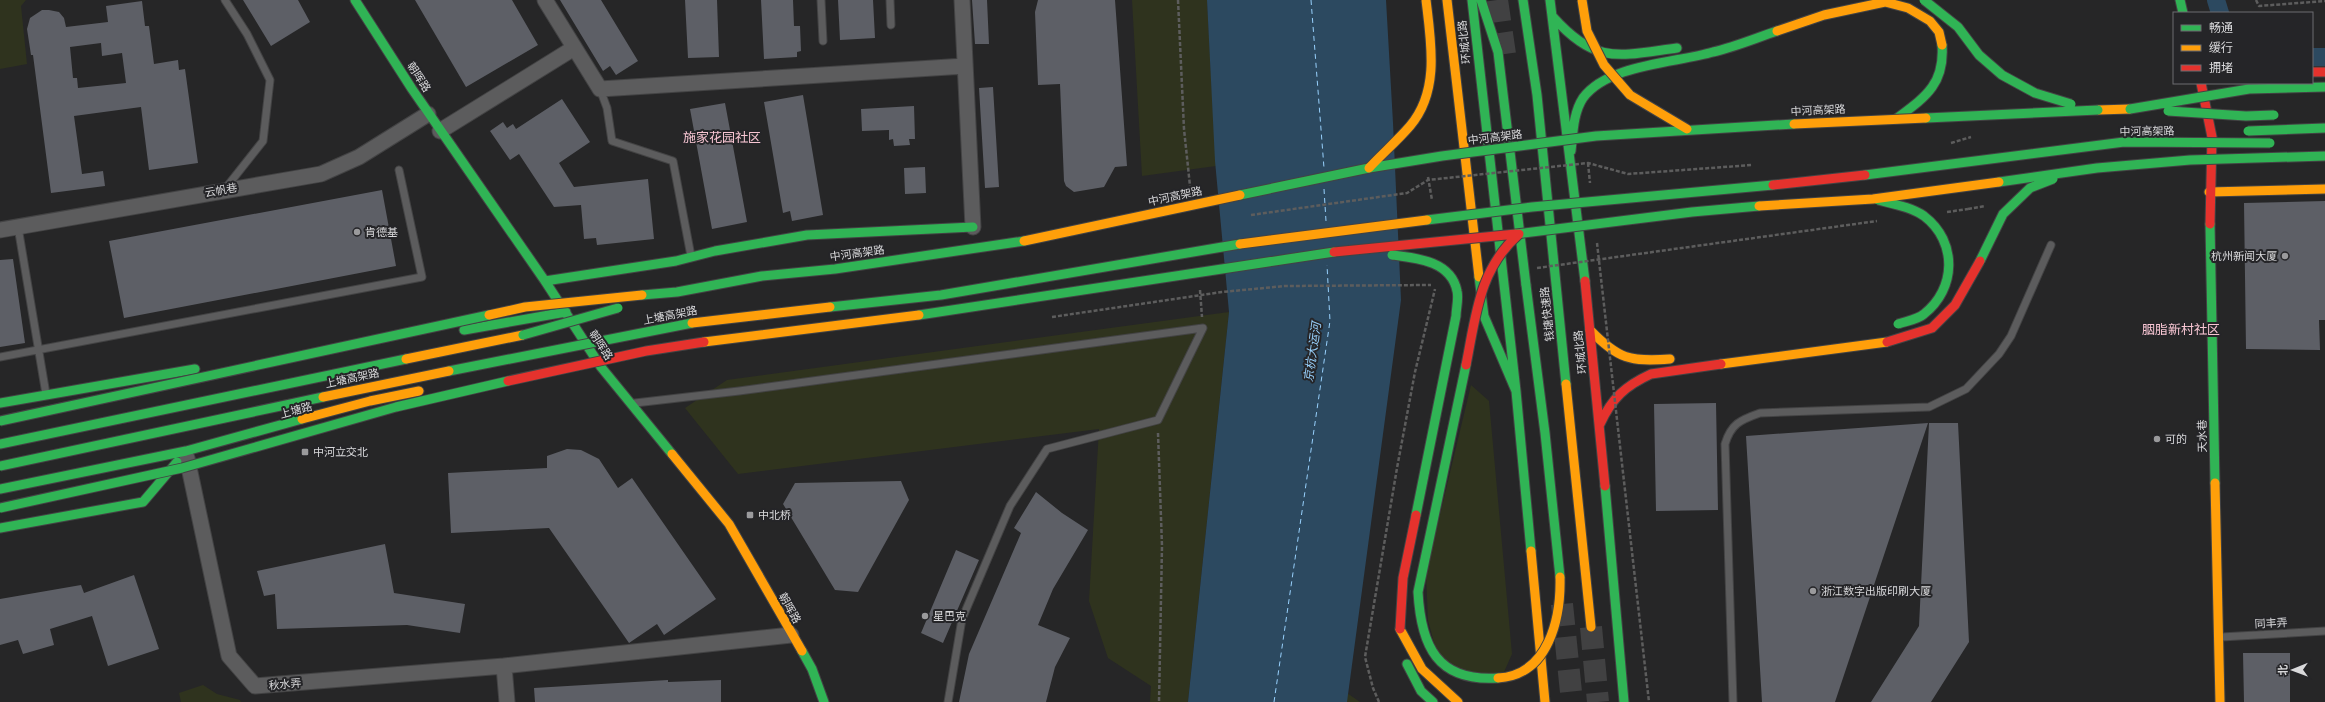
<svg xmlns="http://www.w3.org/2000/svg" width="2325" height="702" viewBox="0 0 2325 702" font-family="Lora,'Noto Sans SC',serif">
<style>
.green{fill:#2f331e}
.water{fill:#2c4960}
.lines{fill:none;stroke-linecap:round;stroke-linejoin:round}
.canal{stroke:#2c4960;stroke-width:18}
.ferry{stroke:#98d1fd;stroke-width:1;stroke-dasharray:5 4;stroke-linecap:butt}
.building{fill:#5d5f66;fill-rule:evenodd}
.highway-tunnel{stroke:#414142;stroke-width:22;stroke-dasharray:22 11;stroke-linecap:butt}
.lane-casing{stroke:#434344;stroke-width:9}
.street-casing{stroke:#434344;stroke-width:17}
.fast-casing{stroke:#434344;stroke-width:11}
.slow-casing{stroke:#434344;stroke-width:11}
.jam-casing{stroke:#434344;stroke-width:11}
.path{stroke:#5d5d5d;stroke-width:2.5;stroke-dasharray:4 2;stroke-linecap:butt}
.lane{stroke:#5c5c5d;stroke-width:7}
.street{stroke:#5c5c5d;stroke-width:15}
.fast{stroke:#30b455;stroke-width:9}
.slow{stroke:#ff9f0a;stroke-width:9}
.jam{stroke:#e5322d;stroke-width:9}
.fast-bridge-casing{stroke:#434344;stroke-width:11;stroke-linecap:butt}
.slow-bridge-casing{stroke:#434344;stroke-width:11;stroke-linecap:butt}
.jam-bridge-casing{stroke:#434344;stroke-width:11;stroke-linecap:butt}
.path-bridge{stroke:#5d5d5d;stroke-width:2.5;stroke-dasharray:4 2;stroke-linecap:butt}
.fast-bridge{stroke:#30b455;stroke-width:9}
.slow-bridge{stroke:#ff9f0a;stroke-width:9}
.jam-bridge{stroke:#e5322d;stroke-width:9}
.poi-dot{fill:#9a9a9c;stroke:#252528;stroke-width:1.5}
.labels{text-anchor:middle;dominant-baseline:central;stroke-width:4;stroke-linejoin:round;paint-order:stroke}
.street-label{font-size:11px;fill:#d9d9db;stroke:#252528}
.poi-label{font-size:11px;fill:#d9d9db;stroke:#252528;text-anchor:start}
.water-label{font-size:12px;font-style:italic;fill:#98d1fd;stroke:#252528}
.quarter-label{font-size:13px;fill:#f8c6d3;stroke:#252528}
</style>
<rect width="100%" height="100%" fill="#262627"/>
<path class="green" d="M0 0H26L21 6 27 64 0 69Z
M1132 0H1207L1216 166 1142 176Z
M1229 312 1188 702H1150L1151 686 1108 658 1089 601 1099 429 738 474 685 408 727 380Z
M1471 385 1489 401 1512 654 1504 672 1480 682 1437 654 1428 620 1426 573Z
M203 685 217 694 240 700 241 702H181L179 693Z
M1347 693 1360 702H1347Z"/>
<path class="water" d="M1207 0H1386L1393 123 1401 300 1347 702H1188L1229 312 1215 161Z"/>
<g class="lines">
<path class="canal" d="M2216 0 2220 13
M2312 57H2325"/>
<path class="ferry" d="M1311 0 1324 168
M1324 189 1326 221
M1274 702 1330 321 1327 265"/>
</g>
<path class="building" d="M243 0H298L310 22 271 46Z
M415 0H512L538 45 466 87Z
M560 0H601L638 61 616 75 610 66 603 71Z
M685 0H717L719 57 688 58Z
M761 0H793L794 26H800L801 51 797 52V57L764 59Z
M838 0H873L875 38 840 40Z
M972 0H987L989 44H975Z
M1038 0H1115L1127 166 1115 167 1104 187 1074 192 1066 186 1064 181 1060 84 1038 85 1035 12Z
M142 1 145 26H149L154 64 178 60 179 70 185 69 198 163 149 170 141 107 74 116 82 174 103 171 105 186 51 193 33 55H31L27 29 30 18 42 10H49L59 12 64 18 66 27 108 22 106 6ZM101 43 102 56 122 53 126 83 78 88 77 78H73L70 47Z
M993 87 999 187 985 188 979 88Z
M803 95 823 215 792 221 790 211 783 213 764 102Z
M562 99 590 142 559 163 574 187 648 179 654 239 597 245 596 238 584 239 581 205 554 207 519 154 510 160 490 131 503 122 507 128 513 124 516 129Z
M725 103 747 222 712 229 690 109Z
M914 106 915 139H909L910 145 894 146 893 139 889 140V130L862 131 861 109Z
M925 167 926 193 905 194 904 168Z
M382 190 396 266 124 318 109 241Z
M2325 201V320H2319L2320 350 2246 349 2244 203Z
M13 259 25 343 0 347V260Z
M1716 403 1718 510 1656 511 1654 404Z
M1928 423 1835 702H1762L1746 436Z
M1929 423H1958L1969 642 1931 702H1871L1919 626Z
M567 449 581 450 599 459 618 488 632 478 716 599 664 635 657 624 629 643 549 528 451 533 448 473 547 468V456Z
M901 481 909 500 858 592 835 590 783 504 795 483Z
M1036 492 1062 513 1088 530 1053 589 1038 625 1070 638 1055 667 1046 702H959L969 654 1021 533 1014 528Z
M385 544 394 593 465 604 460 633 407 625 277 629 275 594 264 596 257 571Z
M956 550 979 560 943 643 921 633Z
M134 575 159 649 108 666 92 616 50 629 54 645 23 654 18 640 0 645V599L81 585 84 593Z
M2243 653H2290V702H2244Z
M668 680V682L721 680V702H535L534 688Z"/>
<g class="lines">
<path class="highway-tunnel" d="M1497 0 1505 54
M1562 604 1572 702
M1591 627 1598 702"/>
<g class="lane-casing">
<path id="lane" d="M821 0 823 41
M890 0 891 25
M600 89 607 108 612 141 673 161 691 256
M225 189 263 141 270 80 247 34 225 0
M18 227 46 394
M0 357 422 277 399 170
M635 403 739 391 1203 328 1158 420 1047 449 1010 506 962 619 948 702
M2221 637 2325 631
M1733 702 1725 444C1731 424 1740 420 1760 413L1929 407 1966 389 1999 354 2011 336 2051 245"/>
</g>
<g class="street-casing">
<path id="street" d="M545 0 600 89 965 66
M962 0 973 227
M440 131 574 48
M0 230 321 174 359 157 428 114
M187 458 229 656 255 686 504 666 507 702
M504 666 791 635"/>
</g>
<g class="fast-casing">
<path id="fast" d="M355 0 412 89 545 281 601 367 672 454
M1472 0 1516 391 1531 551
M1481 0 1498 52 1526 285
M1523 0 1537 95 1566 384
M1550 0 1585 281
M2180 0 2183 13
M1553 17C1596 65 1618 56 1677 48
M1896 119C1924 98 1945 85 1942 45
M1571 151C1573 134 1573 113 1583 98 1608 64 1676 63 1713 52 1735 47 1756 38 1777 31
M2210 224 2215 483
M1479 277 1484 316 1516 391
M545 281 676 261 715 251 807 235 973 227
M464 330 566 312
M0 403 195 369
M0 444 406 359
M1605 486 1624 702
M0 489 186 451 302 419
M0 528 143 502 177 462
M802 651 812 669 824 702
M1407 664 1421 691 1433 702"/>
</g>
<g class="slow-casing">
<path id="slow" d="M1447 0 1479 277
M1777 31 1824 15 1885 2 1908 8 1930 21 1939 32 1942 45
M2098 110 2130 109
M2209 192 2325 189
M1590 330C1618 359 1630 362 1670 359
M406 359 523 335
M1721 364 1887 342
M1566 384 1591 627
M302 419 370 401 419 391
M672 454 729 524 802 651
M2215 483 2220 702
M1531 551 1545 702
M1400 629 1422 669 1458 702"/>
</g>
<g class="jam-casing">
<path id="jam" d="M2312 72H2325
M2201 83 2212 137 2210 224
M1585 281 1605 486
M1600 424C1612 398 1625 386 1651 374L1721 364"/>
</g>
<path class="path" d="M1178 0 1184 129 1190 186
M2256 0 2259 6 2325 1
M1951 143 1971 137
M1428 177 1432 200
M1968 209 1985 206
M1200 290 1202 317
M1158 433 1162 546 1159 702
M1379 702 1373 688 1365 657 1397 468 1415 372 1435 289"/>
<use href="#lane" class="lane"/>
<use href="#street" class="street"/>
<use href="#fast" class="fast"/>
<use href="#slow" class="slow"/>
<use href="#jam" class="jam"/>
<g class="fast-bridge-casing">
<path id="fast-bridge" d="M1924 0 1958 27 1979 55 2002 75 2035 93 2071 104
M2130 109 2249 89 2325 87
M2168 111 2246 116 2274 115
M1926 118 2098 110
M2248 131 2325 128
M1865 175 2124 142 2270 143
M1999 182 2097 168 2190 160 2325 156
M1240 195 1369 168 1442 156 1596 136 1794 124
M1878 200C1893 204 1911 207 1924 216 1958 242 1956 289 1924 314 1917 320 1906 321 1898 324
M1427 220 1532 207 1773 185
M1516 234 1692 212 1759 206
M1392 255C1417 258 1451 261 1457 291 1459 299 1456 308 1456 316L1416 515
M1980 261 2003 214 2030 188 2053 179
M1526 285 1545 433 1560 577
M642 295 677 292 762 276 835 269 1024 241
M830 307 941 295 1240 244
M919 315 1334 252
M523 335 618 308
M1466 365 1418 592C1421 646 1437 682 1498 678
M449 371 692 323
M0 421 489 315
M0 466 323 397
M0 508 182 468 396 407 508 381"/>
</g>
<g class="slow-bridge-casing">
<path id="slow-bridge" d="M1582 0 1587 31 1604 65 1630 95 1687 129
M1794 124 1926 118
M1369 168C1382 154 1397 141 1410 126 1440 91 1431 42 1426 0
M1759 206 1873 199 1999 182
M1024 241 1240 195
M1240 244 1427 220
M489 315 525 307 642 295
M692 323 830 307
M704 342 919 315
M323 397 449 371
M1498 678C1549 675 1561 618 1560 577"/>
</g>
<g class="jam-bridge-casing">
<path id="jam-bridge" d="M1773 185 1865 175
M1334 252 1516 234
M1887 342 1932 328 1955 305 1980 261
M1466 365C1476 315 1479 269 1519 234
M508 381 646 351 704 342
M1400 629 1403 578 1416 515"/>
</g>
<path class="path-bridge" d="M1588 163 1590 183
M1947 212 1968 209
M1251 215 1407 193 1428 180 1588 163 1628 174 1752 165
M1597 243 1649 702
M1537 268 1877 221
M1052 317 1222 292 1285 286 1431 285"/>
<use href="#fast-bridge" class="fast-bridge"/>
<use href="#slow-bridge" class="slow-bridge"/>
<use href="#jam-bridge" class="jam-bridge"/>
</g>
<g class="poi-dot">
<circle cx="357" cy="232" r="4"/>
<circle cx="2285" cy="256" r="4"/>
<circle cx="2157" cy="439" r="4"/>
<rect x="301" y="448" width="8" height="8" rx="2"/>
<rect x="746" y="511" width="8" height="8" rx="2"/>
<circle cx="1813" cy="591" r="4"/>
<circle cx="925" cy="616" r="4"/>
</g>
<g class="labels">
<g class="street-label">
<text transform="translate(1464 42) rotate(-96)">环城北路</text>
<text transform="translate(419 77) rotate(57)">朝晖路</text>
<text transform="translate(1818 110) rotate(-3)">中河高架路</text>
<text transform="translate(2147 131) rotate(-1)">中河高架路</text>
<text transform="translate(1495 137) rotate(-7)">中河高架路</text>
<text transform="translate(221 190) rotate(-10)">云帆巷</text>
<text transform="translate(1175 196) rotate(-12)">中河高架路</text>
<text transform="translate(857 253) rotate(-8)">中河高架路</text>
<text transform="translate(1547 314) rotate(-96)">钱塘快速路</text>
<text transform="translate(670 315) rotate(-11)">上塘高架路</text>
<text transform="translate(601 345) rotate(57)">朝晖路</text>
<text transform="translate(1580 352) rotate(-96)">环城北路</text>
<text transform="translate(352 378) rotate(-12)">上塘高架路</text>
<text transform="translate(296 410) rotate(-15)">上塘路</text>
<text transform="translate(2202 436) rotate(-91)">天水巷</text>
<text transform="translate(790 608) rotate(61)">朝晖路</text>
<text transform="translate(2271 623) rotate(-3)">同丰弄</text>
<text transform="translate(285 684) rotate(-5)">秋水弄</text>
</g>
<g class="poi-label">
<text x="365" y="232">肯德基</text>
<text x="2277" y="256" text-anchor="end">杭州新闻大厦</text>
<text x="2165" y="439">可的</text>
<text x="313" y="452">中河立交北</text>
<text x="758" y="515">中北桥</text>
<text x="1821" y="591">浙江数字出版印刷大厦</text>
<text x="933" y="616">星巴克</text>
</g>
<g class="water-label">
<text transform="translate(1312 352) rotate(-82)">京杭大运河</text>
</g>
<g class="quarter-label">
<text x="722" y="137">施家花园社区</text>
<text x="2181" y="329">胭脂新村社区</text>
</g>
</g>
<rect x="2173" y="12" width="140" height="72" fill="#252528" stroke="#6d6d70"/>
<rect x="2181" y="25" width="20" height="6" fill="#30b455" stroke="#6d6d70"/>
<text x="2209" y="32" font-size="12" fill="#d9d9db">畅通</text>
<rect x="2181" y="45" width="20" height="6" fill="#ff9f0a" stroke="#6d6d70"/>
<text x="2209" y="52" font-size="12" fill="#d9d9db">缓行</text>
<rect x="2181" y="65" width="20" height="6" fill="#e5322d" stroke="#6d6d70"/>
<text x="2209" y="72" font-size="12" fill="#d9d9db">拥堵</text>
<g transform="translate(2293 670) rotate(269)" stroke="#252528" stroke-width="3" paint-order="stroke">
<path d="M0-3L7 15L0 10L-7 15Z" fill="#d9d9db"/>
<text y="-6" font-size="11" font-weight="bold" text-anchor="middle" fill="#d9d9db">北</text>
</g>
</svg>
